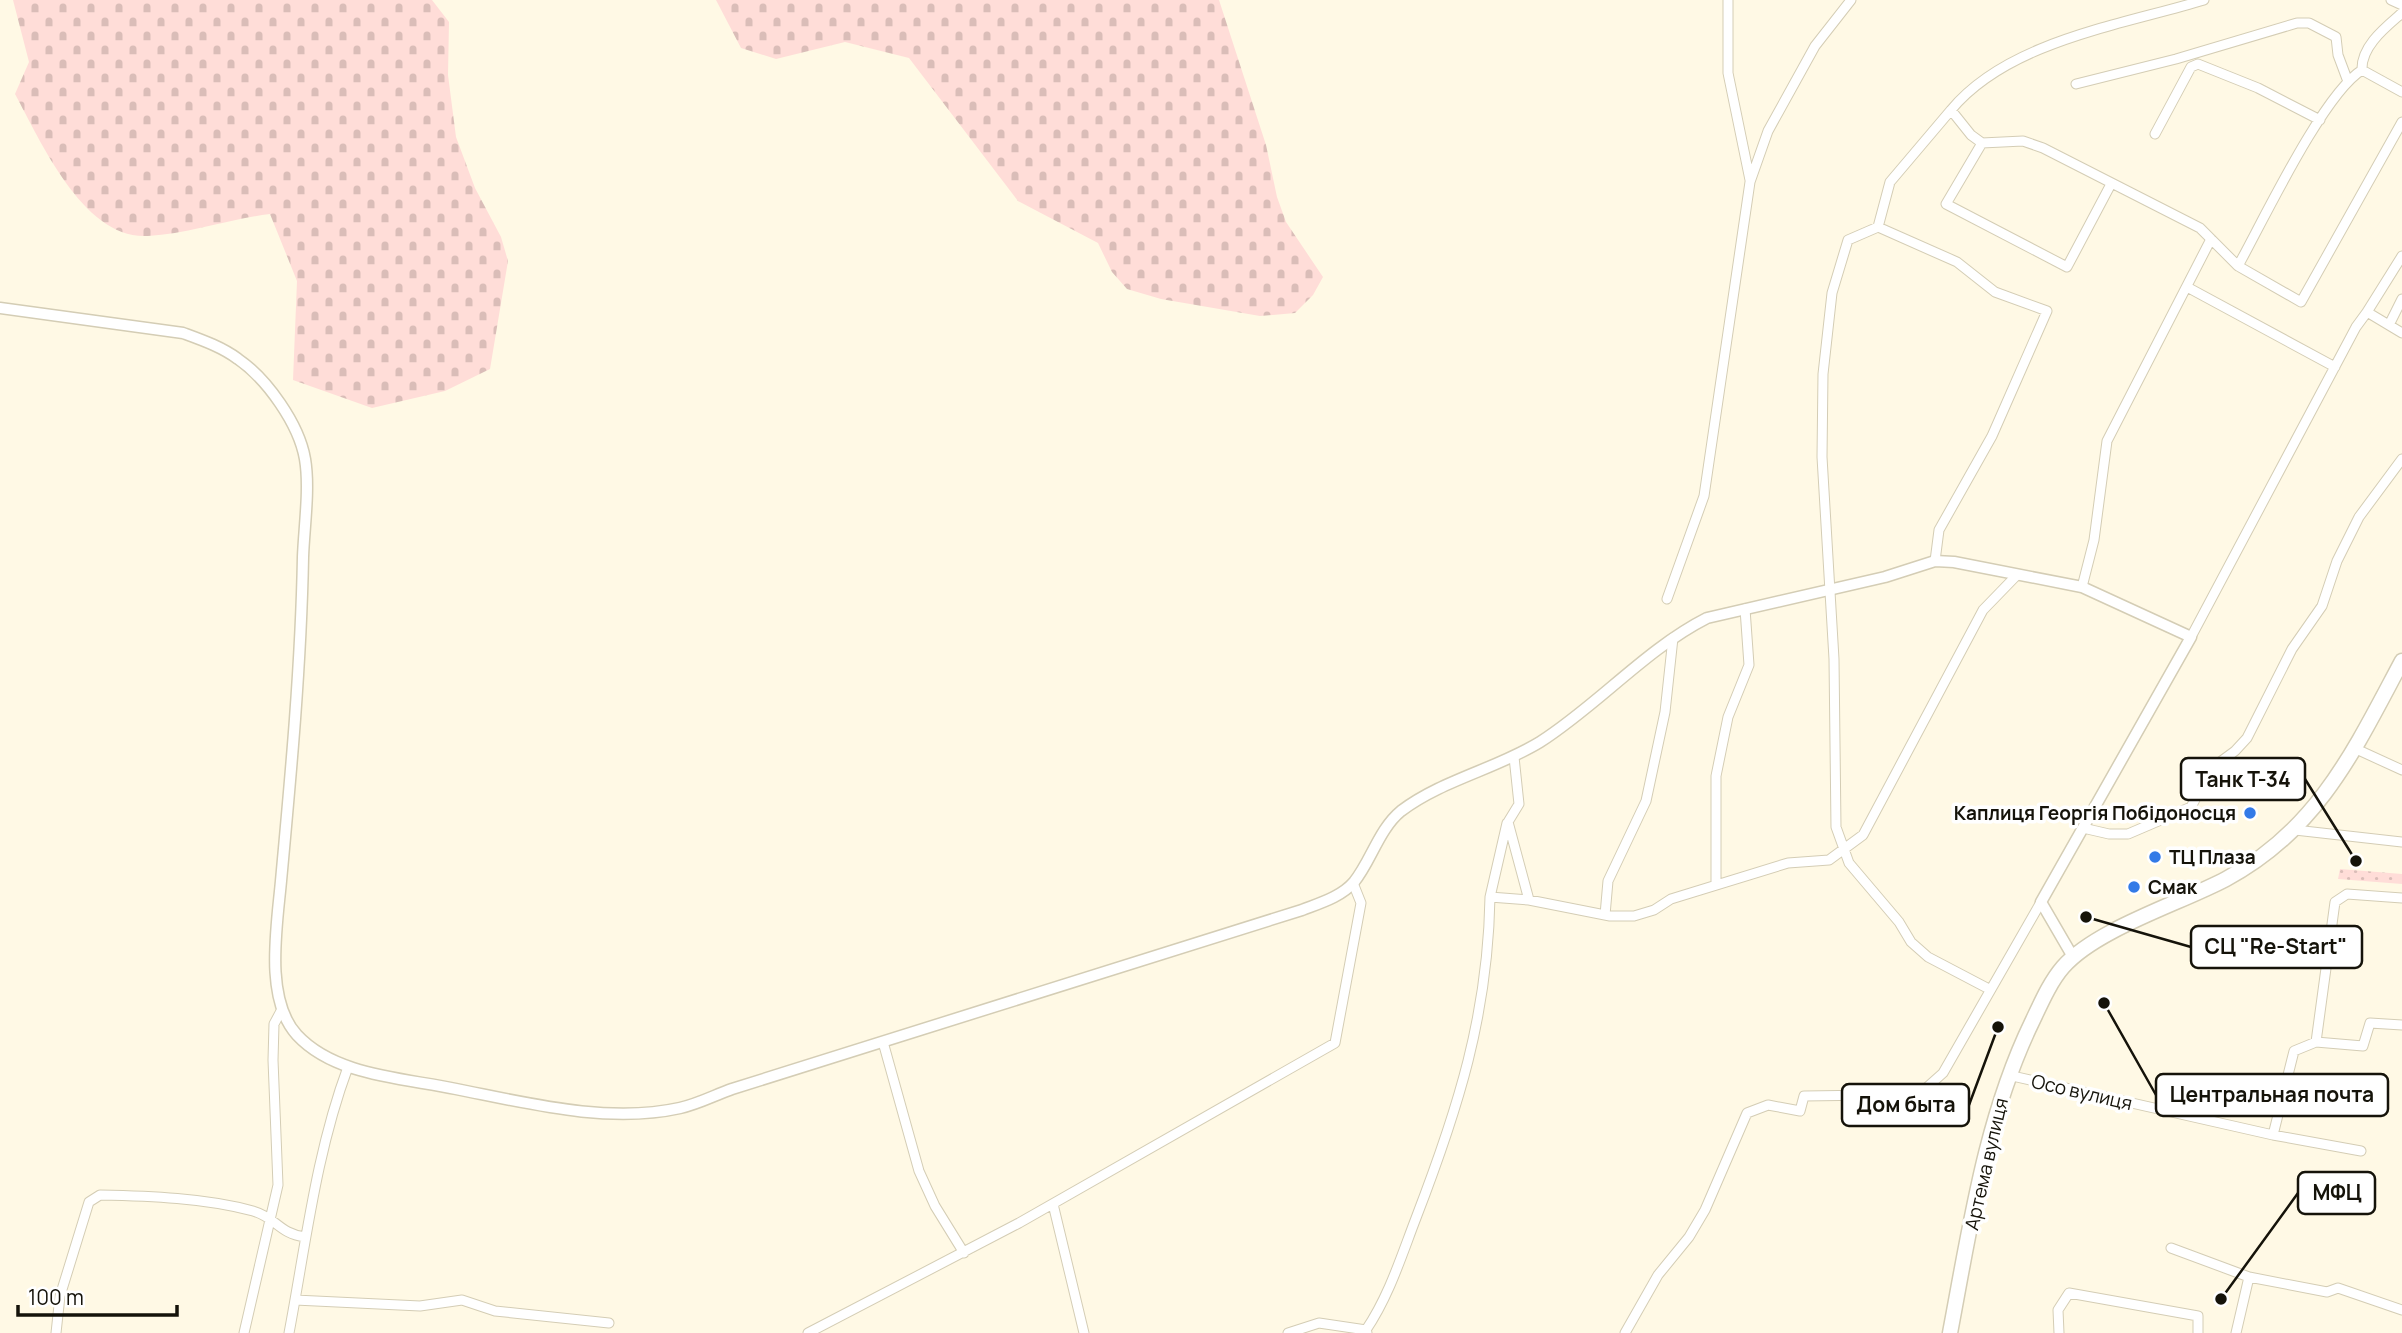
<svg xmlns="http://www.w3.org/2000/svg" width="2402" height="1333" viewBox="0 0 2402 1333" font-family="Manrope,sans-serif">
<style>
.grass{fill:url(#grass-dots)}
.cemetery{fill:url(#cemetery-stones)}
.lines{fill:none;stroke-linecap:round;stroke-linejoin:round}
.minor-casing{stroke:#d4cdb5;stroke-width:11}
.tertiary-casing{stroke:#d4cdb5;stroke-width:13}
.trunk-casing{stroke:#d4cdb5;stroke-width:17}
.minor{stroke:#fff;stroke-width:9}
.tertiary{stroke:#fff;stroke-width:10}
.trunk{stroke:#fff;stroke-width:14}
.poi-dot{fill:#337ae7;stroke:#fff;stroke-width:2.5}
.labels{text-anchor:middle;dominant-baseline:central;stroke-width:7;stroke-linejoin:round;paint-order:stroke}
.poi-label{font-size:19px;font-weight:bold;fill:#15130a;stroke:#fff;text-anchor:start}
.street-label{font-size:19px;fill:#15130a;stroke:#fff}
.leader{fill:none;stroke:#15130a;stroke-width:2.5}
.callout-dot{fill:#15130a;stroke:#fff;stroke-width:2.5}
.callout{fill:#fff;stroke:#15130a;stroke-width:2.5}
.callout-label{font-size:21px;text-anchor:middle;font-weight:bold;fill:#15130a}
</style>
<defs>
<pattern id="grass-dots" width="8" height="8" patternUnits="userSpaceOnUse" patternTransform="scale(1.75)"><rect width="8" height="8" fill="#ffddd8"/><path d="M2 2h.1M6 6h.1" fill="none" stroke="#dabdb8" stroke-width="1.8" stroke-linecap="round"/></pattern>
<pattern id="cemetery-stones" width="16" height="16" patternUnits="userSpaceOnUse" patternTransform="scale(1.75)"><rect width="16" height="16" fill="#ffddd8"/><path d="M2 7V4a2 2 0 0 1 4 0v3zM10 15v-3a2 2 0 0 1 4 0v3z" fill="#dabdb8"/></pattern>
</defs>
<rect width="100%" height="100%" fill="#fff9e5"/>
<path class="grass" d="M2340 869 2402 874V884L2338 879Z"/>
<path class="cemetery" d="M13 0H432L449 22 448 75 456 137 475 188 501 237 508 261 490 369 445 391 372 408 293 380 297 281 270 214C230 219 188 234 148 236 84 240 41 142 15 94L29 62Z
M716 0H1219L1266 145 1277 197 1286 222 1323 277 1313 295 1295 313 1260 316 1161 299 1127 289 1112 272 1098 243 1018 201 909 58 845 42 776 59 741 48Z"/>
<g class="lines">
<g class="minor-casing">
<path id="minor" d="M1728 0V73L1750 180
M2204 0C2122 25 2008 41 1951 110L1971 135 1982 143 2023 141 2043 148 2200 228 2238 266
M2391 0 2402 5
M2362 70C2323 94 2263 221 2238 266L2301 302 2402 122
M2362 70C2361 46 2386 27 2402 13
M2362 70 2402 92
M2076 84 2176 59 2297 23H2309L2336 37 2338 55 2347 79
M1951 110 1890 182 1878 227 1848 240 1832 293 1823 374 1822 457 1834 659 1836 827 1849 863 1899 922 1911 942 1928 957 1989 989
M2155 134 2191 67 2198 64 2258 88 2320 120
M1982 143 1946 204 2067 267 2111 184
M1878 227 1957 262 1995 292 2047 311 1992 436 1939 530 1935 561
M2402 256 2367 312 2402 333
M2187 287 2335 367
M2389 325 2402 299
M2082 587 2094 540 2107 441 2211 239
M1667 599 1704 496 1750 182 1768 131 1815 46 1851 0
M2191 637 2356 327 2367 312
M2354 748 2402 770
M1514 757 1519 804 1508 822 1529 900 1610 916H1634L1654 910 1671 899 1788 863 1829 860 1863 835 1983 610 2016 576
M2083 828 2109 834H2128L2191 807 2212 768 2235 751 2247 738 2292 649 2322 606 2337 561 2359 517 2402 459
M2295 830 2402 842
M1716 885V776L1728 717 1749 665 1745 609
M1490 897 1507 823
M1605 915 1608 881 1646 801 1665 712 1673 638
M883 1042 919 1171 935 1206 964 1253
M2316 1042 2335 902 2347 894 2402 898
M2008 1075 2273 1135 2361 1151
M2273 1135 2294 1051 2316 1042 2363 1046 2370 1023 2402 1025
M1053 1204 1084 1333
M2171 1248 2249 1277 2327 1292 2338 1288 2402 1310
M295 1300 420 1306 462 1300 495 1311 609 1323
M56 1333 60 1296 89 1202 100 1195C149 1196 206 1198 253 1211 277 1218 278 1233 305 1237
M244 1333 278 1185 273 1060 274 1024 281 1011
M289 1333C306 1243 316 1153 348 1067
M808 1333 1019 1223 1335 1043 1361 903 1353 883
M1288 1333 1319 1323 1366 1330
M1367 1333 1366 1330C1389 1296 1401 1257 1416 1218 1458 1109 1488 1015 1490 897L1529 900
M1625 1333 1658 1275 1689 1237 1705 1210 1747 1113 1768 1105 1800 1111 1804 1096 1875 1095 1925 1089 1943 1073 2041 902
M2059 1333 2058 1310 2069 1293 2198 1316V1333
M2236 1333 2249 1277"/>
</g>
<g class="tertiary-casing">
<path id="tertiary" d="M0 308 183 333C202 340 222 347 238 359 267 379 299 424 305 459 310 488 304 528 303 557 301 665 291 773 281 881 277 926 264 999 297 1035 335 1076 404 1078 456 1089 527 1103 608 1124 680 1108 698 1104 715 1095 732 1089L1302 910C1320 903 1341 897 1354 882 1371 861 1379 829 1401 811 1442 780 1496 769 1540 742 1598 705 1646 649 1707 618L1885 577 1935 561 1954 562 2082 587 2191 637 2041 902 2073 957"/>
</g>
<g class="trunk-casing">
<path id="trunk" d="M1950 1333C1970 1228 1985 1119 2032 1022 2041 1003 2050 982 2063 967 2096 929 2181 903 2226 879 2318 830 2355 749 2402 661"/>
</g>
<use href="#minor" class="minor"/>
<use href="#tertiary" class="tertiary"/>
<use href="#trunk" class="trunk"/>
</g>
<g class="poi-dot">
<circle cx="2250" cy="813" r="7"/>
<circle cx="2155" cy="857" r="7"/>
<circle cx="2134" cy="887" r="7"/>
</g>
<g class="labels">
<g class="poi-label">
<text x="2236" y="813" text-anchor="end">Каплиця Георгія Побідоносця</text>
<text x="2169" y="857">ТЦ Плаза</text>
<text x="2148" y="887">Смак</text>
</g>
<g class="street-label">
<text transform="translate(2082 1092) rotate(13)">Осо вулиця</text>
<text transform="translate(1986 1164) rotate(-77)">Артема вулиця</text>
</g>
</g>
<path class="leader" d="M2356 861L2305 779M2086 917L2191 947M2104 1003L2156 1095M1998 1027L1969 1105M2221 1299L2298 1193"/>
<g class="callout-dot">
<circle cx="2356" cy="861" r="7"/>
<circle cx="2086" cy="917" r="7"/>
<circle cx="2104" cy="1003" r="7"/>
<circle cx="1998" cy="1027" r="7"/>
<circle cx="2221" cy="1299" r="7"/>
</g>
<g class="callout">
<rect x="2181" y="758" width="124" height="42" rx="7"/>
<rect x="2191" y="926" width="171" height="42" rx="7"/>
<rect x="2156" y="1074" width="232" height="42" rx="7"/>
<rect x="1842" y="1084" width="127" height="42" rx="7"/>
<rect x="2298" y="1172" width="77" height="42" rx="7"/>
</g>
<g class="callout-label">
<text x="2243" y="787">Танк Т-34</text>
<text x="2276" y="954">СЦ "Re-Start"</text>
<text x="2272" y="1102">Центральная почта</text>
<text x="1906" y="1112">Дом быта</text>
<text x="2337" y="1200">МФЦ</text>
</g>
<path d="M18 1305v10h159v-10" fill="none" stroke="#15130a" stroke-width="3.5"/>
<text x="28" y="1305" font-size="21" fill="#15130a" stroke="#ffffff" stroke-width="5" paint-order="stroke">100 m</text>
</svg>
